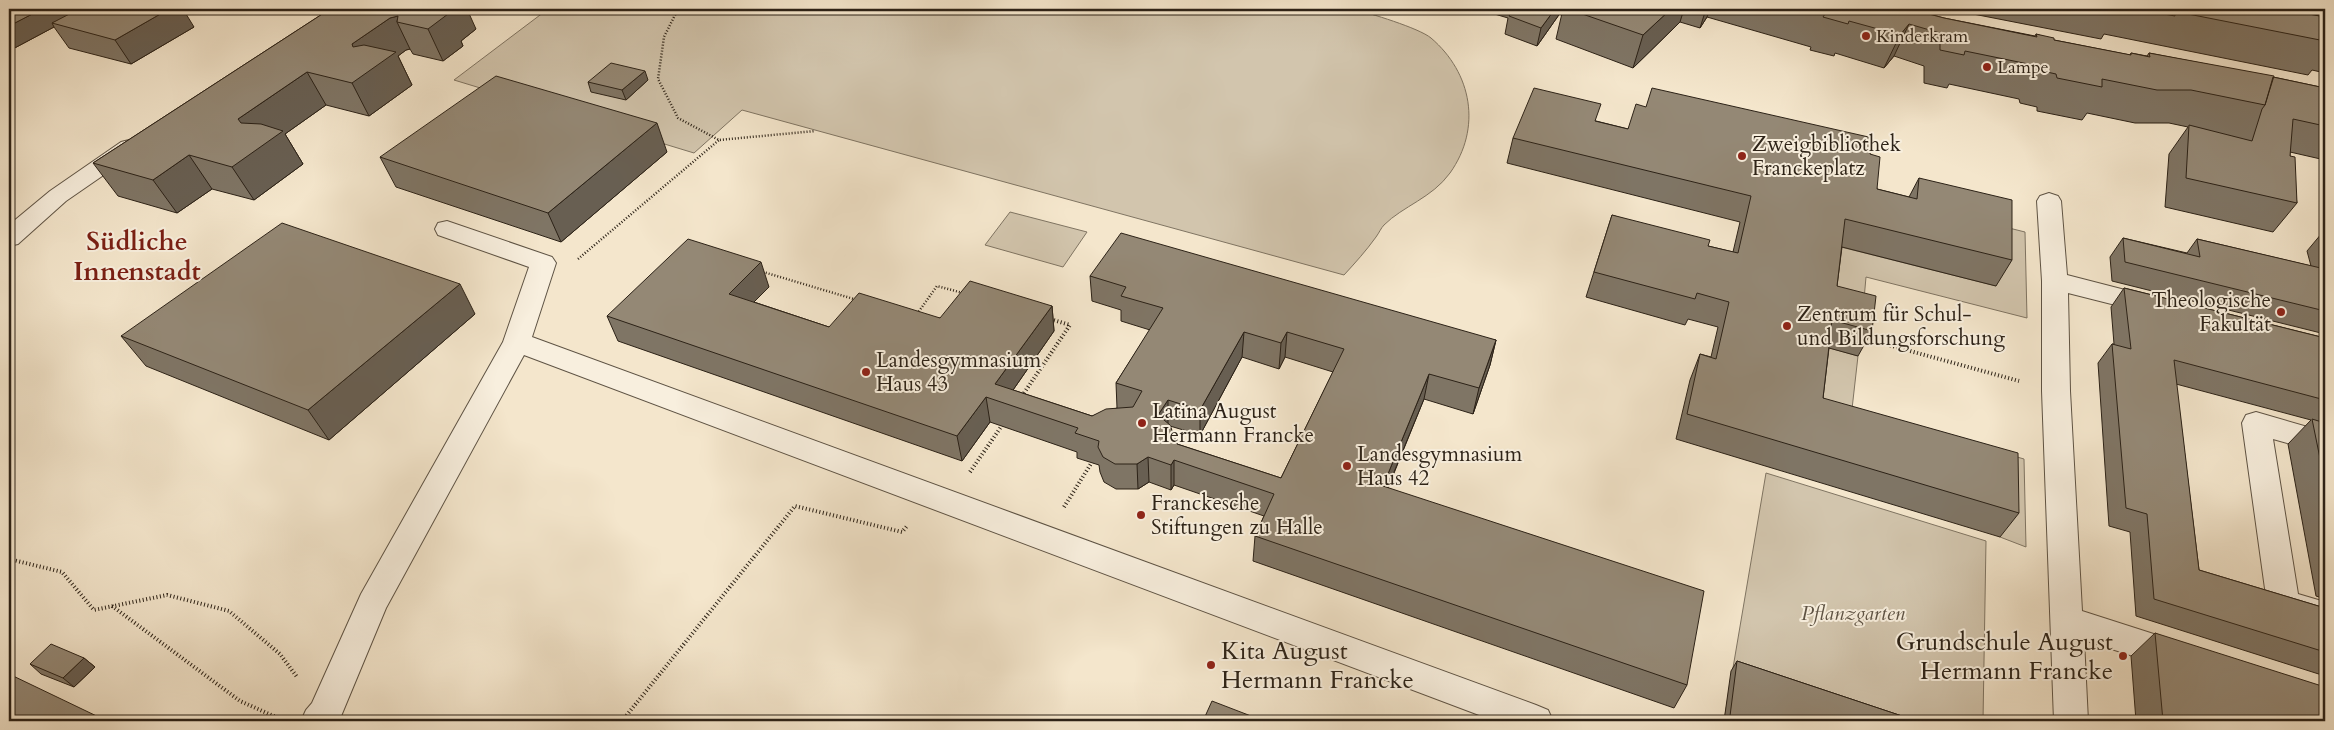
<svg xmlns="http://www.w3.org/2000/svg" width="2334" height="730" viewBox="0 0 2334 730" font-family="Cardo,serif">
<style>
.green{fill:#d2c5ad;stroke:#7f7462}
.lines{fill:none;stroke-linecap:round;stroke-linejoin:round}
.minor-casing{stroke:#5e5344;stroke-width:2}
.path-far1{stroke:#2c2217;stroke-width:2.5;stroke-dasharray:1 2;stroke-linecap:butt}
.path{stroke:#2c2217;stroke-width:4;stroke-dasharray:1 2.5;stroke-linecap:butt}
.minor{fill:#f8efde;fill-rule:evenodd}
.wall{fill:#7f7565;stroke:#2c2217;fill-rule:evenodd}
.shaded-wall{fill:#685f52;stroke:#2c2217}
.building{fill:#948875;stroke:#2c2217;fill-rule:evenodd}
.poi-dot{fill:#8f2418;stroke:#f8efde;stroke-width:2}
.labels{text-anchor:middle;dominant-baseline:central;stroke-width:4;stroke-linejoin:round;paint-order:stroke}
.far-poi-label{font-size:18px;fill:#2c2217;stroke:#f8efde;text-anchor:start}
.poi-label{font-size:21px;fill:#2c2217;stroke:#f8efde;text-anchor:start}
.park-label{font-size:21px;font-style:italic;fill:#5e5344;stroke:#f8efde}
.near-poi-label{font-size:25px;fill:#2c2217;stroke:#f8efde;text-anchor:end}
.district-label{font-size:26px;font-weight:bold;fill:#7a1f14;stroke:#f8efde}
</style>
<rect width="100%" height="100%" fill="#f4e6cc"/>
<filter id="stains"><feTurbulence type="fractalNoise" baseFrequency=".004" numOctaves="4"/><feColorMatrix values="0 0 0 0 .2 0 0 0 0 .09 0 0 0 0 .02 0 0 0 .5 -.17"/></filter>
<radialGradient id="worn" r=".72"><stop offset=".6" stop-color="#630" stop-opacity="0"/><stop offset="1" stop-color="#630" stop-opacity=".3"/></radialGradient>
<path class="green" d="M548 9H1353C1369 13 1419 28 1431 38 1472 73 1482 128 1450 173 1432 198 1403 206 1384 225 1381 228 1379 233 1376 237 1366 251 1355 263 1344 275L742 110 694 153 454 80Z
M1010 212 1087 232 1063 267 985 245Z
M1997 225 2025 232 2027 318 1866 277 1862 322 1824 311 1833 245 1996 286Z
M1819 345 1858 356 1852 409 2024 459 2026 547 2000 537 1809 423Z
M1766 473 1986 541 1983 721H1724Z"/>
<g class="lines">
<g class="minor-casing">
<path id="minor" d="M129 140 137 142 140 147 137 152 66 201 18 244 9 246V225L50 191 121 142Z
M2049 193 2058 196 2061 201 2067 275 2164 300 2168 306 2164 312 2155 315 2068 293 2070 391 2082 611 2191 646 2196 656 2191 666 2179 671 2084 640 2088 721H2054L2042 391V281L2037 201 2040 196Z
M447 221 552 257 556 263 532 337 1536 705 1548 710 1553 721H1495L524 355 386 608 339 721H301L306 710 312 703 361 594 503 342 529 267 438 235 435 229 438 223Z
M2256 412 2325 432V454L2273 439 2298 594 2325 602V630L2272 613 2267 603 2242 423 2246 415Z"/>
</g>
<path class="path-far1" d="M678 9 664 37 658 79 678 118 719 140 815 131
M578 259 719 140
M760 271 857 300
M917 314 937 286 963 293"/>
<path class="path" d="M1863 338 2019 381
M1022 396 1070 325 1050 319
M970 472 1003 424
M1064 507 1092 462
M9 559 62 572 94 610 167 595 229 611 280 654 297 677
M112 606 240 701 278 718
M622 721 795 506 902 532 907 526"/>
<use href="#minor" class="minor"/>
</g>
<path class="wall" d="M9 9 104 12 194 27 131 64 69 48 54 27 9 51Z
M330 9 476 29 461 41 463 46 443 61 413 54 410 49 406 50 398 56 412 85 369 116 326 105 285 134 303 164 254 200 212 189 177 213 118 196 93 163Z
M482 9H503L499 12Z
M1481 9H1563L1537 46 1505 34 1508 18 1481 10Z
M1563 9H1910L1944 18 2035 36 2036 34 2054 40 2130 55 2131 53 2147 56 2149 53 2273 77 2325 88V160L2290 152V156L2297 203 2273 232 2165 207 2169 154 2188 127 2169 123H2135L2087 113 2082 120 2037 111V107L2020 103 2019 99 1949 84 1947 88 1924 83V66L1894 56 1884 68 1835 53 1834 56 1810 50 1811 47 1707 17 1700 28 1680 22 1633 68 1556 39Z
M1959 9H2282L2325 17V73L2312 70 2308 75 2104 34 2101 39 1968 13Z
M648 80 626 100 591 92 588 82Z
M1596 121 1628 129 1870 154 1877 189 1909 197 1919 178 2012 260 1996 286 1842 247 1837 286 1872 331 1858 356 1829 348 1823 398 2019 513 2000 537 1676 439 1690 380 1700 354 1711 357 1718 327 1688 319 1685 325 1586 297 1612 215 1708 246 1733 252 1740 222 1507 163 1513 138Z
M667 152 561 242 396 187 380 157Z
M2325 200V334L2112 281 2110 257 2123 238 2187 253 2197 239 2311 266 2307 251 2322 233Z
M1090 276 1496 340 1490 365 1473 414 1424 399 1388 488 1687 685 1674 708 1253 561 1255 536 1264 516 1174 485 1171 490 1149 482 1138 489H1116L1104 482 1100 472 1099 465 1077 458V452L990 422 962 461 618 341 607 316 769 287 754 302 829 327 940 318 1052 306 1054 331 1013 390 1092 416 1117 408 1116 383 1150 330 1121 321V310L1092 301ZM1242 357 1279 369 1285 357 1333 372 1281 478 1177 444 1170 426 1200 435Z
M2124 288 2325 338V599L2316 596 2288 444 2311 420 2176 384 2199 570 2325 608V676L2136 616 2130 532 2109 526 2098 363 2112 344H2114L2111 307Z
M475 314 329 440 146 366 121 336Z
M2155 633 2325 721H2136L2131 656Z
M84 658 95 667 74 687 41 674 30 664Z
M1737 661 1917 721H1724L1731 671Z"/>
<path class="shaded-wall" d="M42 9H88L52 23 54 27 9 51V26Z
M169 9H183L194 27 131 64 115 40Z
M439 9H467L476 29 461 41 463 46 443 61 428 29Z
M497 9H503L499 12Z
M1555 9H1563L1537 46 1541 28Z
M1671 9H1684L1680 22 1633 68 1643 35Z
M1706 9H1710L1707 17 1700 28Z
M398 16 397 22 410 49 406 50 398 56 412 85 369 116 352 83V44L390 18Z
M1909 24 1894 56 1884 68 1900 35Z
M645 71 648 80 626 100 622 90Z
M307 72 326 105 285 134 303 164 254 200 232 167 238 119Z
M657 123 667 152 561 242 548 213Z
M189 155 212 189 177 213 153 180Z
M761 262 769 287 737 319 729 294Z
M460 284 475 314 329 440 308 410Z
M1052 306 1054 331 1004 403 995 384Z
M1244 332 1242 357 1200 435V410Z
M1287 332 1285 357 1279 369 1281 343Z
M1496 340 1490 365 1473 414 1479 388Z
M1429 374 1424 399 1378 511 1383 486Z
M986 397 990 422 962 461 957 436Z
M1168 400V425L1158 415Z
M1148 457 1149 482 1138 489 1137 464Z
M1174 460V485L1171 490V465Z
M84 658 95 667 74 687 63 678Z"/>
<path class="building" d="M9 9H42L9 26Z
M79 9H93L104 12 109 9H169L115 40 52 23Z
M330 9H445L441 12 448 14 428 29 397 22 398 16 390 18 352 44 353 47 364 45 396 52 352 83 307 72 238 119 241 123 261 124 283 131 232 167 189 155 153 180 93 163Z
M1514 9H1555L1541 28 1509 16Z
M1568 9H1671L1643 35Z
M1805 9H1910L1944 18 2037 37 2036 34 2054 38V40L2131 55V53L2150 57 2149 53 2274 76 2265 105 2191 90H2157L2102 79V87L2057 78 2056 74 2038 70V66L1965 51 1964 55 1940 50V33L1909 24 1900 35 1849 21 1848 24 1823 17 1825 14Z
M2104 9H2117V11Z
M2137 9H2174L2175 16Z
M2177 9H2226L2230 10V9H2282L2325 17V41L2178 12Z
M611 63 645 71 622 90 588 82Z
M496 76 657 123 548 213 380 157Z
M2273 77 2325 88V126L2293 119 2290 156 2295 157 2297 203 2186 178 2189 125 2252 141 2262 109 2265 105Z
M1534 88 1601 104 1595 121 1628 129 1636 104 1646 107 1652 88 1873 138 1870 154 1880 157 1877 189 1917 199 1919 178 2012 200V260L1845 219 1837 286 1876 296 1872 331 1832 320 1823 398 2018 453 2019 513 1687 414 1700 354 1716 359 1729 302 1697 293 1695 299 1594 272 1612 215 1710 240 1708 246 1738 253 1751 196 1513 138Z
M282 223 460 284 308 410 121 336Z
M1121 233 1496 340 1479 388 1429 374 1383 486 1704 591 1687 685 1255 536 1274 494 1174 460 1171 465 1148 457 1137 464H1115L1103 457 1098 447 1099 441 1075 433 1078 428 986 397 957 436 607 316 688 239 761 262 729 294 829 327 859 293 940 318 970 281 1052 306 995 384 1092 416 1106 409 1133 407 1142 391 1116 383 1163 308 1121 296 1126 287 1090 276ZM1244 332 1281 343 1287 332 1344 349 1281 478 1177 444 1170 425 1158 415 1168 400 1200 410Z
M2123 238 2200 257 2197 239 2325 269V311L2125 262Z
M2124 288 2325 338V400L2174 360 2199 570 2325 608V652L2154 599 2147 514 2126 508 2112 344 2131 349Z
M2312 419 2325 423V483Z
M2155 633 2325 687V721H2163Z
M51 644 84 658 63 678 30 664Z
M1737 661 1917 721H1745L1730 716Z
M9 674 107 721H9Z
M1212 701 1264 721H1203Z"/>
<g class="poi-dot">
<circle cx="1866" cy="36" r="5"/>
<circle cx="1987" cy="67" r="5"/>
<circle cx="1742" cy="156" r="5"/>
<circle cx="2281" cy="312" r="5"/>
<circle cx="1787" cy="326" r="5"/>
<circle cx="866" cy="372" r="5"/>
<circle cx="1142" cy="423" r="5"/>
<circle cx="1347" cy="466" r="5"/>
<circle cx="1141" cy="515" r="5"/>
<circle cx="2123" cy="656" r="5"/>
<circle cx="1211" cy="665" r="5"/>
</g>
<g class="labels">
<g class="far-poi-label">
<text x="1876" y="36">Kinderkram</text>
<text x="1997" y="67">Lampe</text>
</g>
<g class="poi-label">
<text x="1752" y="144">Zweigbibliothek<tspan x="1752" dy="24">Franckeplatz</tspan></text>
<text x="2271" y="300" text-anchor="end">Theologische<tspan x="2271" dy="24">Fakultät</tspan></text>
<text x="1797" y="314">Zentrum für Schul-<tspan x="1797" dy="24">und Bildungsforschung</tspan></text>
<text x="876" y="360">Landesgymnasium<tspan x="876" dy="24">Haus 43</tspan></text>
<text x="1152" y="411">Latina August<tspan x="1152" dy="24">Hermann Francke</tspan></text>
<text x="1357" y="454">Landesgymnasium<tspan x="1357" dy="24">Haus 42</tspan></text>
<text x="1151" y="503">Franckesche<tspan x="1151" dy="24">Stiftungen zu Halle</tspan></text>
</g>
<g class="park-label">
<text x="1853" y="613">Pflanzgarten</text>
</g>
<g class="near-poi-label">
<text x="2113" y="642">Grundschule August<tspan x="2113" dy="29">Hermann Francke</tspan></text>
<text x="1221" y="651" text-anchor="start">Kita August<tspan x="1221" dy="29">Hermann Francke</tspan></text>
</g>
<g class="district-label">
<text x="137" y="241">Südliche<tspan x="137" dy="30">Innenstadt</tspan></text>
</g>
</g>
<rect width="2334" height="730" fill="none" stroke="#f4e6cc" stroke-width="30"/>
<rect x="10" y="10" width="2314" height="710" fill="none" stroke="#2c2217" stroke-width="2.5"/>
<rect x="15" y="15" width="2304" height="700" fill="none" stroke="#2c2217"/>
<rect width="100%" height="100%" filter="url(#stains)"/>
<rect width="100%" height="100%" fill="url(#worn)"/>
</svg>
